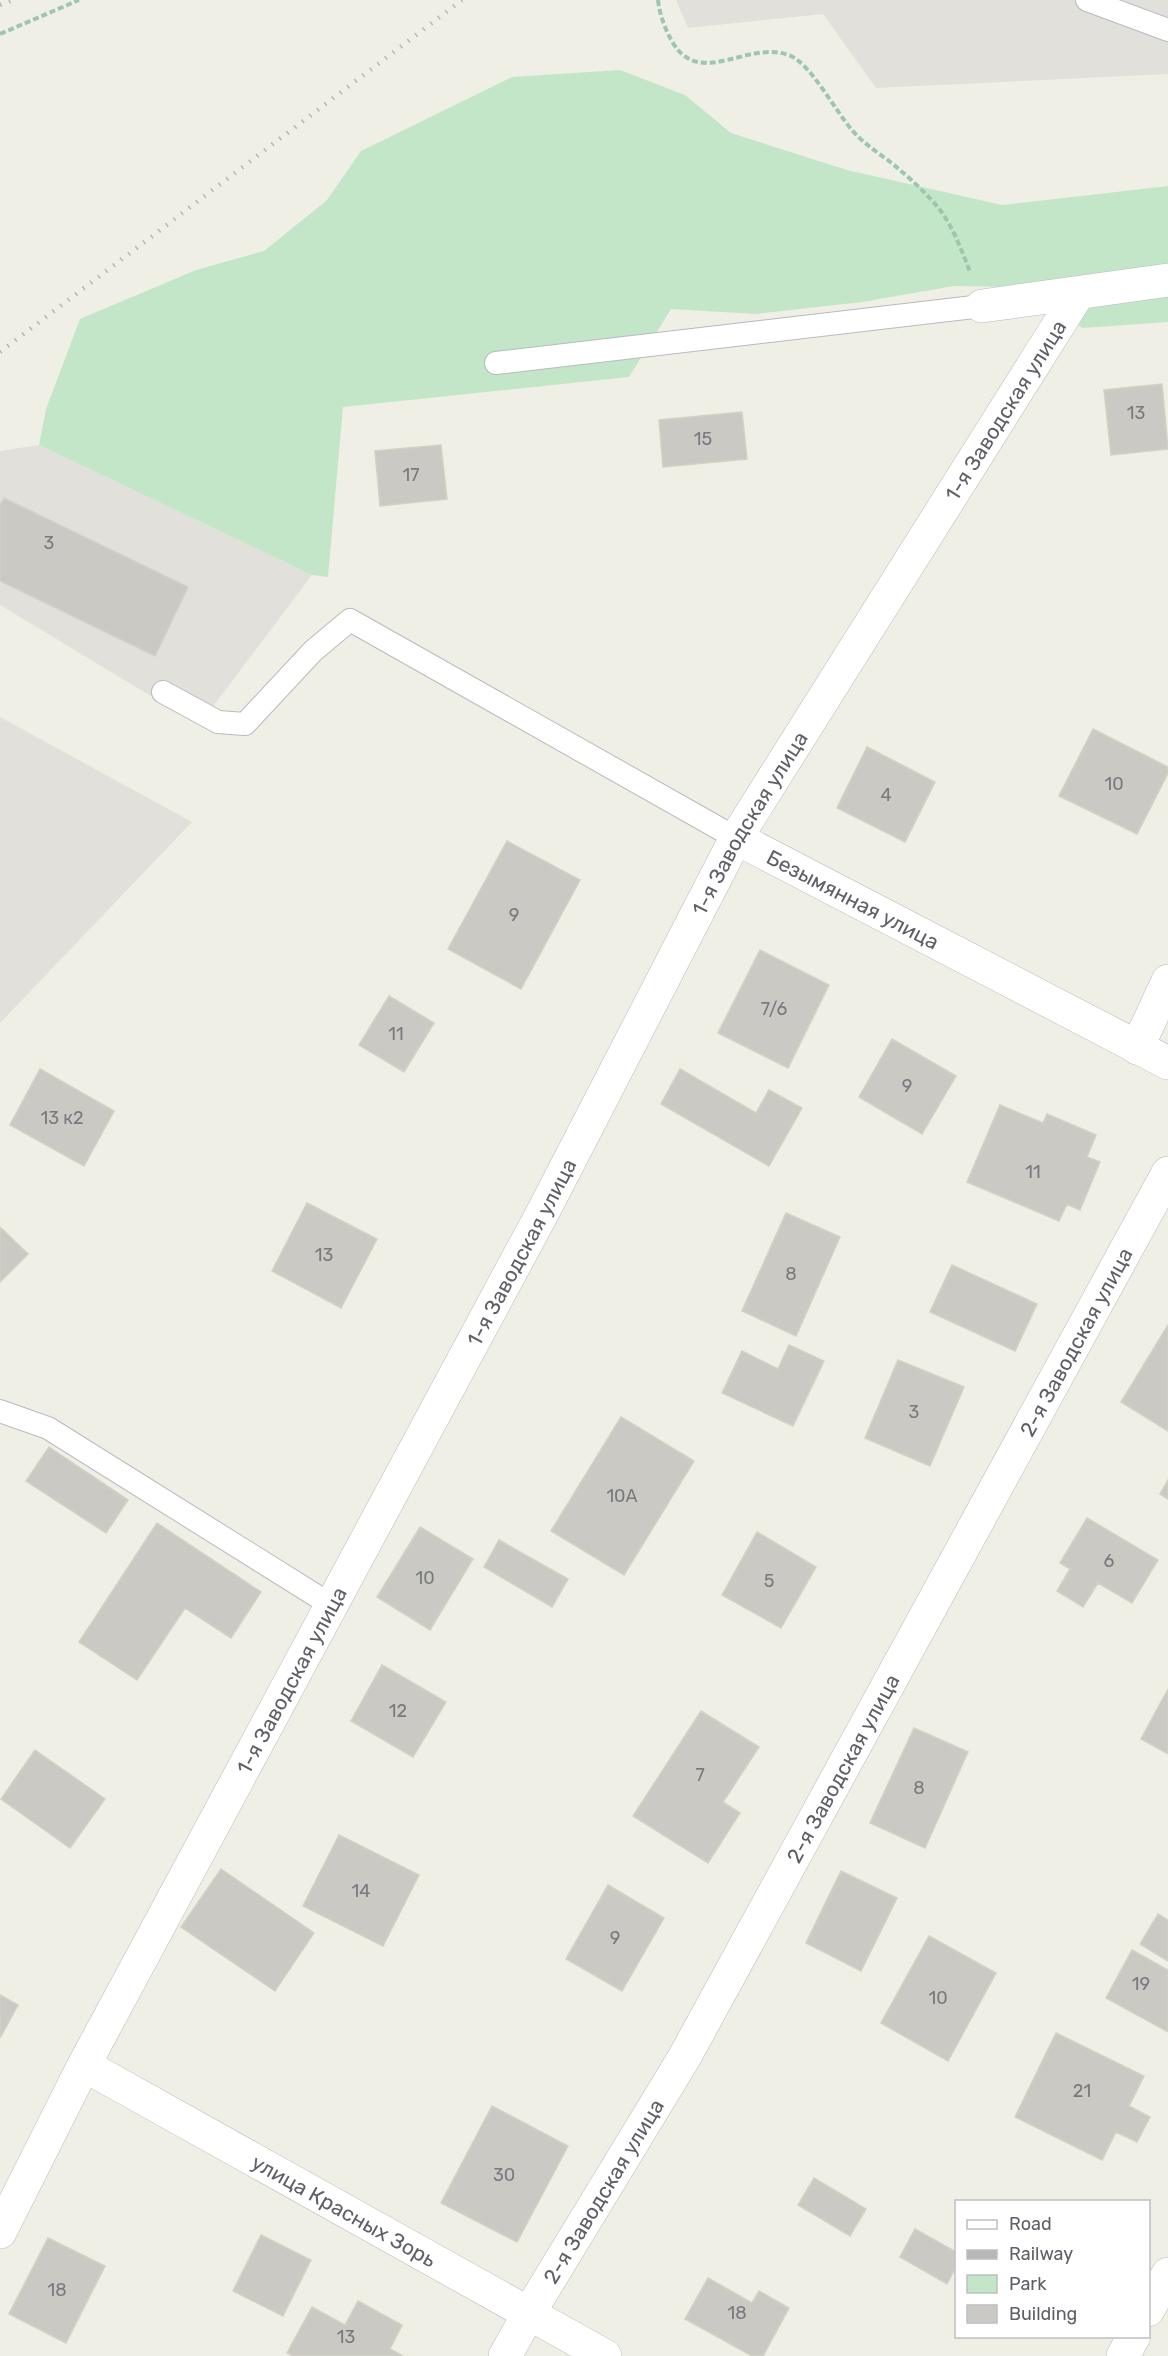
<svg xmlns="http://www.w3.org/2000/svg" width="1168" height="2356" viewBox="0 0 1168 2356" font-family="Rubik,sans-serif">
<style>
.industrial{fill:#e1e0da}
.green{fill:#c4e6c8}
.building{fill:#cbc9c3;stroke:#d4d1c4;stroke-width:1.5}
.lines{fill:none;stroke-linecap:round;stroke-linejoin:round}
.lane-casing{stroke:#b8babf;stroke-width:24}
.street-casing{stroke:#b8babf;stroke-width:34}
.path{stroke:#9dc6ae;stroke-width:4;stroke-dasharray:6 3;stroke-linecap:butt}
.lane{stroke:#fff;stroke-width:22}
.street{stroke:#fff;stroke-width:33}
.rail{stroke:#b6b7b7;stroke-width:4.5;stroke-dasharray:1.5 8;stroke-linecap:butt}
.labels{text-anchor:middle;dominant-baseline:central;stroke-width:4.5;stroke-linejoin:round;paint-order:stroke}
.number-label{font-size:18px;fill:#797a7d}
.street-label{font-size:21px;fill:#5e6066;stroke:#fff}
</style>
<rect width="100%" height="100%" fill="#efefe6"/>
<path class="industrial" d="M676 0H1168V74L876 88 823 14 688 28Z
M39 445 312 575 199 725 0 605V451Z
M0 717 192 822 0 1023Z"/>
<path class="green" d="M620 70 685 95 731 133 847 170 1002 205 1168 186V322L1083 328 1016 287 954 286 862 302 756 314 671 309 629 377 343 407 328 577 312 575 39 445 46 409 80 319 196 270 264 251 327 200 361 151 512 77Z"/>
<path class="building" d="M1162 384 1168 449 1111 455 1104 390Z
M742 412 747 459 663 467 659 420Z
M441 445 447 499 380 506 375 451Z
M4 498 188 587 155 656 0 581V505Z
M1093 729 1168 767V773L1137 834 1059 796Z
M867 747 935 782 905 842 837 808Z
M507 841 580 880 521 989 448 949Z
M760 950 829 985 788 1068 718 1033Z
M389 996 434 1023 404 1072 359 1045Z
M892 1039 956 1076 922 1134 859 1097Z
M40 1069 114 1111 84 1166 10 1125Z
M680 1069 756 1113 769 1090 802 1108 769 1166 661 1104Z
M1000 1105 1043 1123 1047 1114 1096 1135 1087 1157 1100 1162 1080 1210 1067 1204 1059 1221 967 1182Z
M307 1203 377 1239 341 1308 272 1271Z
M786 1213 840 1237 796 1336 742 1311Z
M0 1227 28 1254 0 1282Z
M952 1265 1037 1304 1015 1351 930 1312Z
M1168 1325V1431L1121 1402Z
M789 1345 824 1361 793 1426 722 1393 742 1351 778 1369Z
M898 1360 964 1387 930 1466 865 1438Z
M621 1417 694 1461 624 1575 551 1531Z
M49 1447 128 1500 106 1533 26 1481Z
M1168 1480V1499L1160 1494Z
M1087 1518 1158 1560 1132 1603 1098 1583 1083 1607 1057 1591 1070 1569 1060 1563Z
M157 1523 261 1592 231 1638 185 1608 137 1680 79 1642Z
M420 1527 473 1559 430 1630 377 1597Z
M757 1532 816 1567 781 1628 722 1595Z
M499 1540 568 1579 552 1607 484 1567Z
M382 1665 446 1702 413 1757 351 1721Z
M1168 1689V1754L1141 1739Z
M701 1711 759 1747 723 1802 740 1813 708 1863 633 1816Z
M914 1728 968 1752 925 1848 870 1823Z
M35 1750 105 1799 70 1848 1 1799Z
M339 1835 419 1875 383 1946 303 1906Z
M221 1869 314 1933 275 1991 181 1927Z
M841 1871 897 1898 861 1971 806 1943Z
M608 1885 664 1918 622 1991 566 1959Z
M1158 1914 1168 1920V1961L1140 1944Z
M929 1936 996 1973 948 2061 881 2023Z
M1132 1950 1168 1970V2032L1106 1998Z
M0 1995 18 2005 0 2038Z
M1056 2033 1144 2076 1129 2106 1150 2117 1137 2142 1116 2132 1102 2160 1015 2117Z
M492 2106 568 2146 517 2242 441 2203Z
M814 2178 866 2209 850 2236 798 2205Z
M915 2229 956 2252V2267L947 2284 900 2257Z
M261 2235 311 2260 283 2316 233 2291Z
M48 2238 105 2266 66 2343 9 2314Z
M708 2278 752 2303 759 2291 789 2308 763 2356H752L685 2319Z
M358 2301 402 2325 390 2349 403 2356H293L287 2353 312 2307 345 2325Z"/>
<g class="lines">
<g class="lane-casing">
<path id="lane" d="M1087 0 1168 30
M496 363 982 306
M163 692 218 722 245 724 313 651 350 620 736 838
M0 1411 48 1428 331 1605"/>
</g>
<g class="street-casing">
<g id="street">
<path d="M982 306 1168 280"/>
<path id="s1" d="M736 838 1168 1063"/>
<path d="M1137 1048 1168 981"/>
<path id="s2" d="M84 2065 605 2356"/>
<path id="s3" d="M0 2232 84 2065 544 1210 736 838 1078 294"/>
<path d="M1148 2310 1168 2274"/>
<path id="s4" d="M505 2356 529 2313 684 2058 1168 1173"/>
<path d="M1123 2356 1134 2336"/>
</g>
</g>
<path class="path" d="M658 0C660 16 665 29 673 43 701 89 750 38 791 56 812 66 836 112 852 130 866 147 885 156 901 171 914 182 929 196 940 210 953 227 962 251 970 272
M0 34 79 0"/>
<use href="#lane" class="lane"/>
<use href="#street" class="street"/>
<path class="rail" d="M0 5 13 0
M0 352 462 0"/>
</g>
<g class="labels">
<g class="number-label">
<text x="1136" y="413">13</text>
<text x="703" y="439">15</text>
<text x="411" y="475">17</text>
<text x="49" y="543">3</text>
<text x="1114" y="784">10</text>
<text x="886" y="795">4</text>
<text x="514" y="915">9</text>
<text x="774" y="1009">7/6</text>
<text x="396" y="1034">11</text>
<text x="907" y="1086">9</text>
<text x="62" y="1118">13 к2</text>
<text x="1033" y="1172">11</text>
<text x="324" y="1255">13</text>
<text x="791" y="1274">8</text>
<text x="914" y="1412">3</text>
<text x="622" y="1496">10А</text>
<text x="1109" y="1561">6</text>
<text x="425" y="1578">10</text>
<text x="769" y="1581">5</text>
<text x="398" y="1711">12</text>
<text x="700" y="1775">7</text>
<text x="919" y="1788">8</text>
<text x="361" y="1891">14</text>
<text x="615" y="1938">9</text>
<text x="1141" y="1984">19</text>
<text x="938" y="1998">10</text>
<text x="1082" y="2091">21</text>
<text x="504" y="2175">30</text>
<text x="57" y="2290">18</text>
<text x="737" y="2313">18</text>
<text x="346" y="2337">13</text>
</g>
<g class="street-label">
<text stroke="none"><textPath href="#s3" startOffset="2082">1-я Заводская улица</textPath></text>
<text stroke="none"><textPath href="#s3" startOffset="1596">1-я Заводская улица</textPath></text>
<text stroke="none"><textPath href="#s1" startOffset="132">Безымянная улица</textPath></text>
<text stroke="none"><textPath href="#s3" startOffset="1110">1-я Заводская улица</textPath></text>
<text stroke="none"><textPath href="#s4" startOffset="1164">2-я Заводская улица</textPath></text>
<text stroke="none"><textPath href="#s3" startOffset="624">1-я Заводская улица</textPath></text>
<text stroke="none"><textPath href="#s4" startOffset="678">2-я Заводская улица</textPath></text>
<text stroke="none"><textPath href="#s4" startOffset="192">2-я Заводская улица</textPath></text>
<text stroke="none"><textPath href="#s2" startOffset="298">улица Красных Зорь</textPath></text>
</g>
</g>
<rect x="955" y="2200" width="195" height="138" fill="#ffffff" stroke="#bfbfc2" stroke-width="1.5"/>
<rect x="967" y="2220" width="30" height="9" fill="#ffffff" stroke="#bfbfc2" stroke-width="1.5"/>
<text x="1009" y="2230" font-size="18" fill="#5e6066">Road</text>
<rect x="967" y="2250" width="30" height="9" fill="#b6b7b7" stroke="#bfbfc2" stroke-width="1.5"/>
<text x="1009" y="2260" font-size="18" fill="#5e6066">Railway</text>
<rect x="967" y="2275" width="30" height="18" fill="#c4e6c8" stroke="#bfbfc2" stroke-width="1.5"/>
<text x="1009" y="2290" font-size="18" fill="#5e6066">Park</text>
<rect x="967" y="2305" width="30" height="18" fill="#cbc9c3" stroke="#bfbfc2" stroke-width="1.5"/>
<text x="1009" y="2320" font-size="18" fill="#5e6066">Building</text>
</svg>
